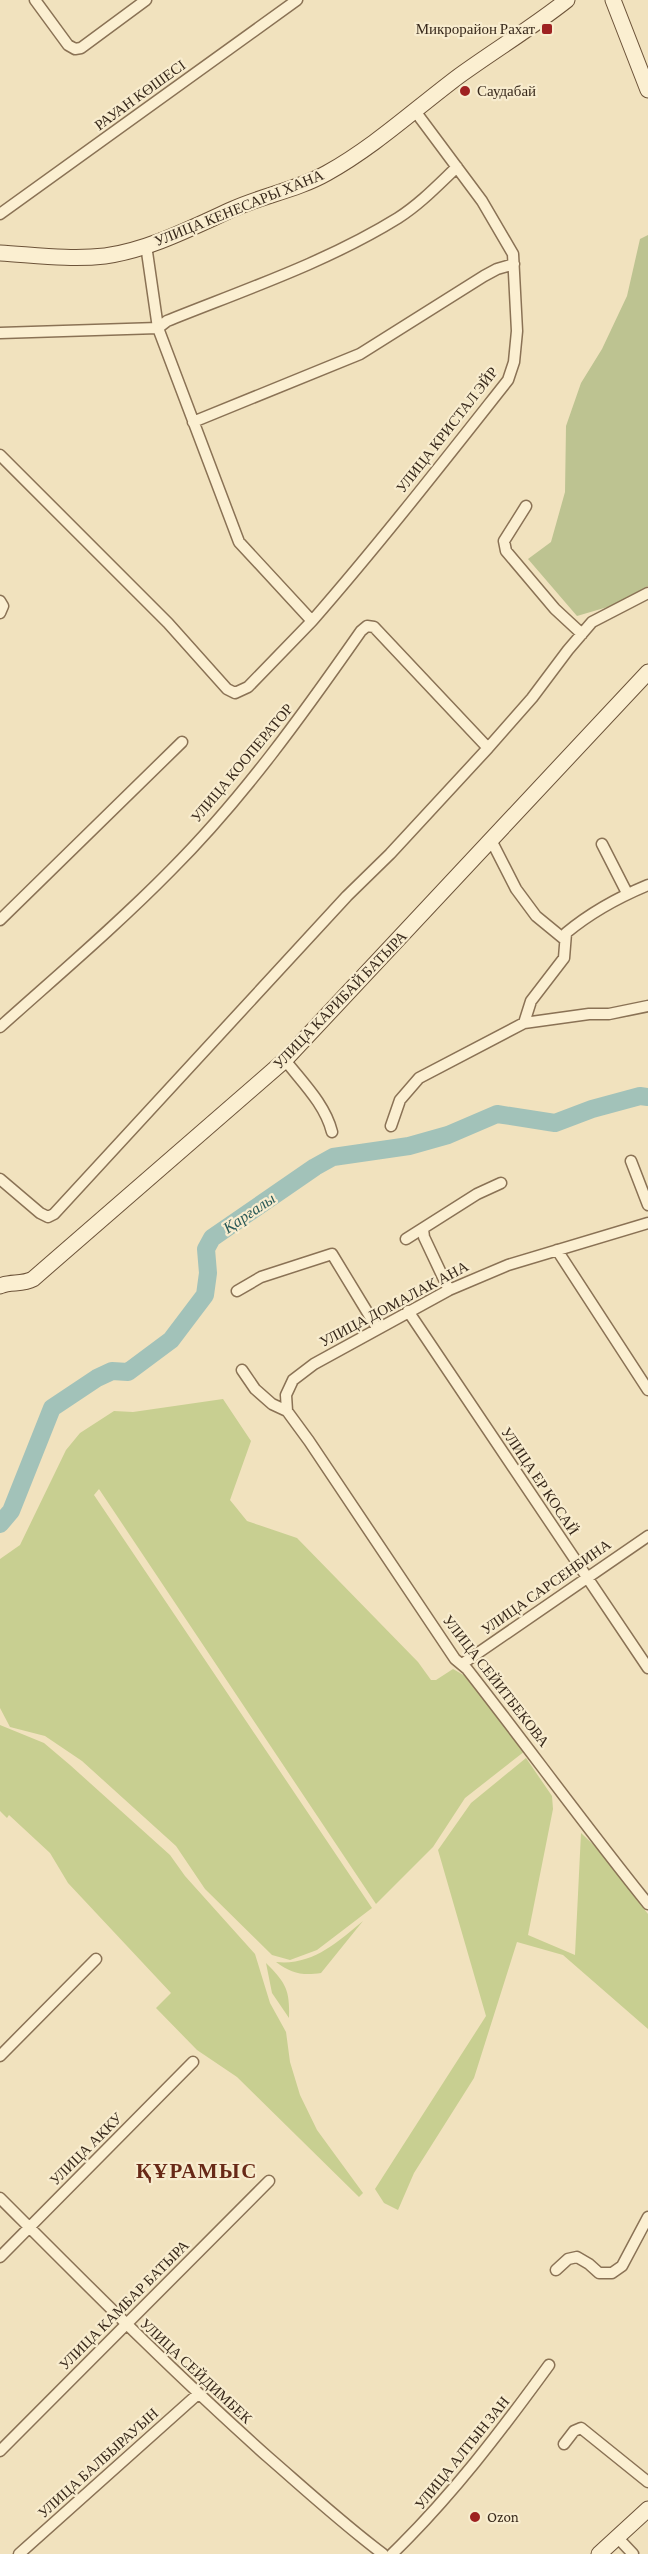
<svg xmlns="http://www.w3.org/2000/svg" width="648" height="2554" viewBox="0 0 648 2554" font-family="'Crimson Pro',serif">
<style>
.green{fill:#c8cf91}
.cemetery{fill:#bdc391}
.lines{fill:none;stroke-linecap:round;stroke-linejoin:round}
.river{stroke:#a2c2b9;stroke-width:18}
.street-casing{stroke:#8a7255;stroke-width:13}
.secondary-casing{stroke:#6c5339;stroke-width:17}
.street{stroke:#fbefd1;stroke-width:10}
.secondary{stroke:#fbefd1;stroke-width:15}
.poi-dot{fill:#9e2121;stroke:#f8ecce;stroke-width:2}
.labels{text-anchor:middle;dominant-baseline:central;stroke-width:4.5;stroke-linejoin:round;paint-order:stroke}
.poi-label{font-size:15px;fill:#38291b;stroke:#f8ecce;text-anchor:start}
.street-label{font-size:15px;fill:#38291b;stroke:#f8ecce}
.water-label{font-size:16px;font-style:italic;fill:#295957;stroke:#f8ecce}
.district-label{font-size:21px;font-weight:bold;letter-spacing:1.5px;fill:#682917;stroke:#f8ecce}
</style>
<rect width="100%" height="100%" fill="#f1e2be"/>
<path class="green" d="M223 1399 251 1441 230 1500 247 1521 297 1538 418 1662 431 1680H436L453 1669 467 1677 525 1751 465 1798 433 1847 376 1904 99 1489 94 1495 372 1908 317 1950 290 1960 272 1955 205 1889 176 1846 82 1761 45 1736 10 1727 0 1708V1559L20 1545 66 1450 80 1433 114 1411 133 1412Z
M0 1725 44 1743 70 1765 170 1855 185 1876 255 1954 270 2003 286 2032 290 2062 300 2095 317 2130 363 2193 359 2197 237 2077 197 2050 156 2008 171 1993 68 1883 50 1853 9 1815 7 1818 0 1811Z
M526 1758 552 1796 553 1809 528 1935 575 1955 581 1833 600 1851 648 1914V2029L563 1955 517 1942 474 2078 414 2173 398 2210 384 2203 375 2189 486 2016 438 1850 471 1803Z
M363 1921 321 1973C302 1976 291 1973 276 1962 311 1966 337 1943 363 1921Z
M266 1963C286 1983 290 1990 289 2018L272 1993Z"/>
<path class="cemetery" d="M648 235V586L611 606 577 616 528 559 551 542 565 492 566 426 581 383 602 349 627 296 640 239Z"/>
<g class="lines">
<path class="river" d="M0 1524 11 1511 52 1408 97 1378 112 1371 128 1372 171 1340 205 1295 208 1273 206 1249 212 1238 315 1167 333 1157 409 1146 448 1135 497 1114 555 1123 592 1109 640 1096 648 1097"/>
<g class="street-casing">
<path id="street" d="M35 0 68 45 75 49 81 48 146 0
M0 214 297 0
M0 333 158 328 146 245
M193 422 360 354 484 276 497 269 514 264
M0 455 168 623 227 689 235 693 248 687 312 621 239 542 158 328 167 321C244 290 327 262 398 218 420 204 438 185 457 167
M526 506 504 541 506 551 555 609 582 634
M0 601 3 606 0 613
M312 621C380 543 444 461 508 380L514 362 517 331 513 254 482 201 415 111
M491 840 516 889 536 916 564 939
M602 844 627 893
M0 920 182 742
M524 1023 531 1001 564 958 566 933C590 913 619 897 648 885
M0 1027C58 975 117 925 171 870 243 798 303 714 361 631L367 626 374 627 488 748
M285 1060C302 1082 325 1104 332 1132
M391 1126 400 1100 419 1078 524 1023 589 1014H609L648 1006
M631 1161 648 1205
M0 1179 40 1213 48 1217 54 1214 347 896 390 854 488 748 532 698 568 650 592 622 648 593
M423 1229 424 1237 449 1290
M406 1239 477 1194 501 1183
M557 1250 648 1390
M237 1291 261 1277 332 1254 377 1328
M408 1311 648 1668
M242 1370 255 1389 272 1404 287 1411 309 1441 455 1659 467 1669C528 1747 586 1827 648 1904
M287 1411 286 1395 293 1380 314 1364 449 1290 508 1265 648 1223
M462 1664 648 1536
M0 2056 96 1959
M0 2198C88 2286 175 2374 268 2457 306 2490 343 2524 383 2554
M0 2257 193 2062
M556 2270 568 2259 577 2257 589 2264 599 2273H612L622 2266 648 2217
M564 2444 574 2431 581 2428 648 2482
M0 2451 269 2181
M618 2538 633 2554
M19 2554 198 2394
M392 2554C451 2497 501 2431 549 2365"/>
</g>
<g class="secondary-casing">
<path id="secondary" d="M613 0 648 90
M0 253C34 255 70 260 105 256 149 250 193 227 233 209 264 195 297 190 327 173 374 147 415 109 459 76 495 50 533 27 567 0
M0 1286C10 1281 22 1285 33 1279L285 1060 648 672
M599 2554 648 2509"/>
</g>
<use href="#street" class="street"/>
<use href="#secondary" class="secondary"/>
</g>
<g class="poi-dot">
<rect x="541" y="23" width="12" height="12" rx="3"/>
<circle cx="465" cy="91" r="6"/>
<circle cx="475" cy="2517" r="6"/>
</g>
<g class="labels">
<g class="poi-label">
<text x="535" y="29" text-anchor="end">Микрорайон Рахат</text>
<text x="477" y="91">Саудабай</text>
<text x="487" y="2517">Ozon</text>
</g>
<g class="street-label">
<text transform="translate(140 95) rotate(-36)">РАУАН КӨШЕСІ</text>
<text transform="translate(239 208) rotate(-22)">УЛИЦА КЕНЕСАРЫ ХАНА</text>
<text transform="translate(447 430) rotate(-52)">УЛИЦА КРИСТАЛ ЭЙР</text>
<text transform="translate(242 763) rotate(-50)">УЛИЦА КООПЕРАТОР</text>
<text transform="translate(340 1000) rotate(-46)">УЛИЦА КАРИБАЙ БАТЫРА</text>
<text transform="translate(394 1304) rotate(-28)">УЛИЦА ДОМАЛАК АНА</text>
<text transform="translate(540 1481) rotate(56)">УЛИЦА ЕР КОСАЙ</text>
<text transform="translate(546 1587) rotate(-35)">УЛИЦА САРСЕНБИНА</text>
<text transform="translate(496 1681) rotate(52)">УЛИЦА СЕЙИТБЕКОВА</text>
<text transform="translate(86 2149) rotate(-45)">УЛИЦА АККУ</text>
<text transform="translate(124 2305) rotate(-45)">УЛИЦА КАМБАР БАТЫРА</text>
<text transform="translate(196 2371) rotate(43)">УЛИЦА СЕЙДИМБЕК</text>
<text transform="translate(462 2453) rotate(-51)">УЛИЦА АЛТЫН ЗАН</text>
<text transform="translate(98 2463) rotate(-42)">УЛИЦА БАЛБЫРАУЫН</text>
</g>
<g class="water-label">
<text transform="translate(249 1213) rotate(-34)">Қарғалы</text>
</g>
<g class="district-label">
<text x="197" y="2171">ҚҰРАМЫС</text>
</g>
</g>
</svg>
